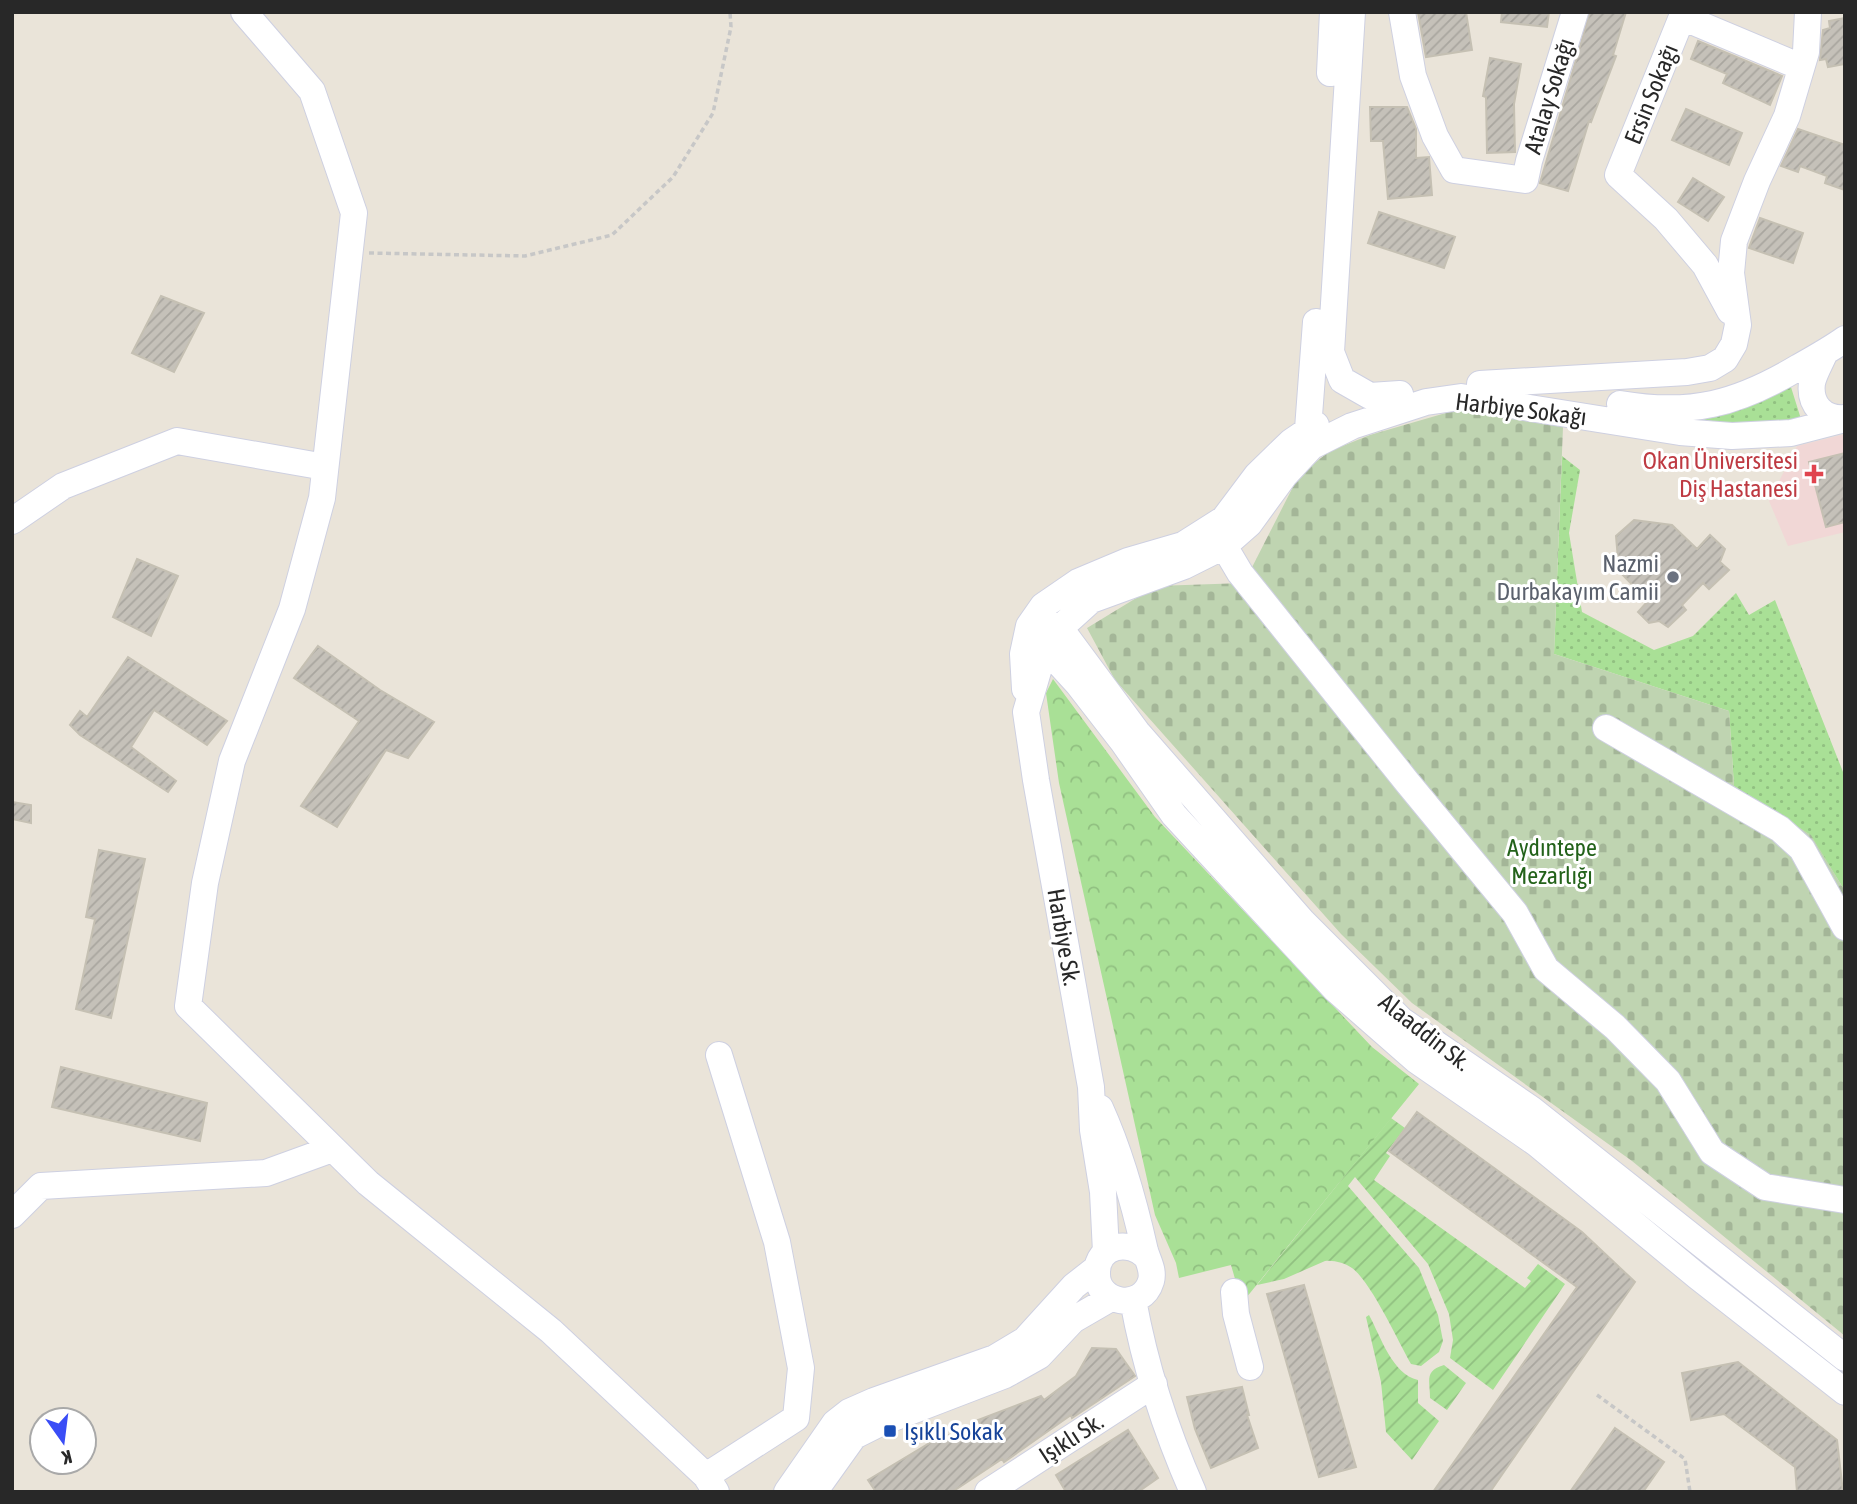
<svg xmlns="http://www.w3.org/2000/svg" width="1857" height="1504" viewBox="0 0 1857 1504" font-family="'Asap Condensed',sans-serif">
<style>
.medical{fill:#f1d7d6}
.grass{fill:url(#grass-dots)}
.cemetery{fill:url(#cemetery-stones)}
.park{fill:url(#park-crowns)}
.garden{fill:url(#garden-furrows)}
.building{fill:url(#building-hatch);stroke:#c5c0b3;stroke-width:2}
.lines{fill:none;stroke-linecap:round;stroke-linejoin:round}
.minor-casing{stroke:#ced0e1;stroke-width:28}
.path{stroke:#c7c7c7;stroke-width:3.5;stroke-dasharray:5 3.5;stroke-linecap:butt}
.minor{stroke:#fff;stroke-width:26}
.health-dot{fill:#e0444e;stroke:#fff;stroke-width:2.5}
.worship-dot{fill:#6b7280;stroke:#fff;stroke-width:2.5}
.transit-dot{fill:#1a4fb4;stroke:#fff;stroke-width:2.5}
.labels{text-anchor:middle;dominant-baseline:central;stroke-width:6;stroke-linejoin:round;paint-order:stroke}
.street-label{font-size:24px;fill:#282828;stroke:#fff}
.health-label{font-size:24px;fill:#be3a42;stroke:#fff;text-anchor:end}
.worship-label{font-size:24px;fill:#5b616d;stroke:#fff;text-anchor:end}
.park-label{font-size:24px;fill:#23621a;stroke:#fff}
.transit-label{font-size:24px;fill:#164399;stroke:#fff;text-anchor:start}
</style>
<defs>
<pattern id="grass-dots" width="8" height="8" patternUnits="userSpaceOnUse" patternTransform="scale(1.75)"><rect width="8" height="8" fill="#a9e096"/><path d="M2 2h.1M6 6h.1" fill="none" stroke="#91c081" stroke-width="1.8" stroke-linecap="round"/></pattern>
<pattern id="cemetery-stones" width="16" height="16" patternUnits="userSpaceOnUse" patternTransform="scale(1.75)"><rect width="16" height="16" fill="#bfd4b1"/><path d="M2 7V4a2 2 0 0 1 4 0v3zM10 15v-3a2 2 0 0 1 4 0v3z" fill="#a4b698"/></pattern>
<pattern id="park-crowns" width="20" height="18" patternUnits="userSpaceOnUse" patternTransform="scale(1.75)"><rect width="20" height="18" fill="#a9e096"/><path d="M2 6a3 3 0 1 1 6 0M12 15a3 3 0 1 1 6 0" fill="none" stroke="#91c081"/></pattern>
<pattern id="garden-furrows" width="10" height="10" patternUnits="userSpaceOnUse" patternTransform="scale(1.75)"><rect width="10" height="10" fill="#a9e096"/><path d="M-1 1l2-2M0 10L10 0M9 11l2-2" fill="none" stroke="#91c081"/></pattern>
<pattern id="building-hatch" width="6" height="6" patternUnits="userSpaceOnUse" patternTransform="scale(1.75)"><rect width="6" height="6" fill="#c5c1b9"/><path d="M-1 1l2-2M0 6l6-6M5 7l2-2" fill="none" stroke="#a9a69f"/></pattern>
</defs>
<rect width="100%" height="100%" fill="#eae4d9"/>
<path class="medical" d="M1845 434V532L1788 546 1769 501 1797 446Z"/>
<path class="grass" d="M1790 384 1801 419 1741 425 1684 417C1729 411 1751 410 1790 384Z
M1562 456 1580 470 1569 533 1582 612 1654 650 1693 636 1736 593 1749 615 1775 600 1845 777V891L1810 835 1734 786 1729 711 1554 654Z"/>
<path class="cemetery" d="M1456 410 1563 427 1554 654 1729 711 1734 786 1811 835 1845 891V1336L1632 1161 1412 1003 1341 934 1115 680 1087 628 1156 586 1244 583 1299 475 1330 451 1370 435Z"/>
<path class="park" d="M1053 679 1155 817 1372 1047 1419 1084 1242 1303 1231 1265 1179 1278 1176 1263 1155 1215 1059 783 1046 693Z"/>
<path class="garden" d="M1391 1118 1405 1128 1386 1153 1390 1156 1374 1180 1525 1288 1531 1281 1527 1278 1538 1264 1565 1284 1493 1390 1450 1358 1453 1340 1449 1314 1428 1264 1355 1177 1348 1186 1419 1268 1438 1315 1443 1341 1439 1352 1421 1366 1411 1364C1398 1341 1371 1282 1352 1268 1345 1263 1334 1260 1325 1261L1284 1279 1257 1285Z
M1369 1315C1381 1337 1392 1374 1418 1380V1403L1439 1421 1412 1460 1386 1432 1381 1382 1366 1317Z
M1444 1365 1466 1383 1447 1410 1430 1398C1430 1380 1424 1371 1444 1365Z"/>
<path class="building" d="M1418 12H1466L1472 50 1426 57Z
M1502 12H1549L1547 27 1501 22Z
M1590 12H1626L1613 55 1616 56 1591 122 1589 121 1568 191 1540 183Z
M1845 18V64L1828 67 1826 59 1820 60 1823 30 1830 28 1829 21Z
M1698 41 1782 76 1770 105 1723 83 1727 74 1691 59Z
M1490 58 1521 64 1514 104 1515 152 1487 153 1486 97 1483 96Z
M1370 107H1407L1416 129V158L1429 157 1432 195 1388 199 1383 141H1371Z
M1686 109 1742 133 1729 165 1672 140Z
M1798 129 1845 145V190L1825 183 1827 176 1800 166 1798 172 1781 166Z
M1693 178 1724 197 1708 221 1678 202Z
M1379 212 1455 237 1444 268 1368 243Z
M1760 218 1803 233 1793 263 1749 248Z
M161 296 204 313 174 372 132 353Z
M1845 453V522L1826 527 1809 462Z
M1634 520 1672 525 1697 549 1710 535 1725 549 1720 562 1729 570 1709 589 1703 583 1682 605 1686 610 1668 627 1659 621 1649 623 1638 612 1648 601 1619 571 1616 536Z
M137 559 178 576 151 636 113 617Z
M318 646 380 690 434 722 408 758 386 750 337 827 301 806 359 721 294 678Z
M128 657 227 721 207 745 154 710 131 747 176 781 168 792 80 735 70 725 80 711 87 717Z
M12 802 31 805V823L12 819Z
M99 850 145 859 111 1018 76 1009 95 919 86 917Z
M61 1067 207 1103 200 1141 52 1107Z
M1417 1112 1582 1232 1635 1282 1490 1492H1433L1577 1287 1389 1151Z
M1304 1285 1356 1467 1319 1477 1267 1294Z
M1092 1348 1116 1349 1135 1376 1072 1418 1071 1415 1004 1462 1002 1459 952 1492H876L868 1480 938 1438 982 1427 978 1420 1041 1396 1044 1400 1076 1376Z
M1738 1362 1837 1440 1843 1492H1797L1795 1467 1724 1414 1691 1420 1682 1373Z
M1242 1387 1249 1415H1247L1258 1448 1211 1468 1195 1429 1187 1397Z
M1615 1428 1664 1462 1643 1492H1570Z
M1128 1430 1158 1478 1138 1492H1066L1056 1475Z"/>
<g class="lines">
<g class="minor-casing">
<path id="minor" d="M244 12 312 91 354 213 322 498 292 609 232 761 205 883 188 1006 368 1183 551 1331 706 1476 716 1492
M1352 12 1331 352 1342 380 1370 396 1400 394
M1402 12 1413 76 1435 136 1454 170 1525 180 1529 161 1575 12
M1684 12 1618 175 1666 219 1705 265 1730 311
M1682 17 1801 67
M1330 73 1333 12
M1825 352C1821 362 1814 373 1812 383 1809 405 1824 420 1845 418
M1480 384 1687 372 1710 368 1725 359 1734 344 1738 325 1731 273 1734 241 1757 181 1787 116 1806 52 1808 12
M1620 404C1691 416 1737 404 1799 367 1815 358 1831 349 1845 339
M1308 429 1316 322
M12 521 63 486 177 441 325 467
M1224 546 1240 573 1407 782 1515 913 1546 969 1615 1027 1668 1081 1712 1152 1765 1187 1845 1200
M1034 619 1060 628 1137 732 1303 922 1401 1020 1531 1109 1845 1358
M1043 654 1057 661 1078 684 1123 742 1174 815 1335 989 1416 1060 1536 1143 1697 1276 1845 1392
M1025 689 1023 654 1029 626 1043 606 1078 582 1128 561 1183 545 1224 519 1257 475 1291 442 1316 425
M1606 728 1780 829 1802 849 1845 927
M1100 1108C1121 1154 1134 1202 1145 1251 1148 1261 1154 1270 1151 1281 1142 1312 1096 1304 1097 1273 1097 1244 1130 1239 1147 1257
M12 1215 41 1186 266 1173 332 1149
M1106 1252 1103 1192 1093 1130 1091 1087 1036 780 1026 712 1043 654 1060 628 1091 600 1184 566 1224 546 1249 524 1284 476 1312 446 1352 426 1426 402 1461 397 1680 432 1732 436 1791 433 1845 419
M1234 1292 1236 1314 1250 1367
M1133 1300C1145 1366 1166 1431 1193 1492
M706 1476 796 1418 801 1368 777 1242 719 1055
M787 1492 835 1423 849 1412 874 1401 995 1358 1025 1340 1074 1286 1097 1268
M814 1492 854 1436 880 1423 1005 1375 1039 1356 1073 1320 1111 1298
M988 1492 1154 1384"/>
</g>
<path class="path" d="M369 253 525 256 612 235 673 177 713 113 731 27 730 12
M1597 1395 1685 1459 1690 1492"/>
<use href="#minor" class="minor"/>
</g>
<path class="health-dot" d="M1810.5 463.5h7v7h7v7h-7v7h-7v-7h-7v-7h7z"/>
<circle class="worship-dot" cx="1673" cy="577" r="7"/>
<rect class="transit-dot" x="883" y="1424" width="14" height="14" rx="3.5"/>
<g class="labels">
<g class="street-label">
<text transform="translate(1651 94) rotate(-68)">Ersin Sokağı</text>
<text transform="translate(1549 96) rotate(-73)">Atalay Sokağı</text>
<text transform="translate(1521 409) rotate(7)">Harbiye Sokağı</text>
<text transform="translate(1064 937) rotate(80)">Harbiye Sk.</text>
<text transform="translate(1425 1032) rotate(38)">Alaaddin Sk.</text>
<text transform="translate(1071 1438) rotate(-33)">Işıklı Sk.</text>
</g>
<g class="health-label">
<text x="1798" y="460">Okan Üniversitesi<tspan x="1798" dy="28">Diş Hastanesi</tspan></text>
</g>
<g class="worship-label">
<text x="1659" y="563">Nazmi<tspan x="1659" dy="28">Durbakayım Camii</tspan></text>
</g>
<g class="park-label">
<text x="1552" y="847">Aydıntepe<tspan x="1552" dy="28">Mezarlığı</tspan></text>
</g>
<g class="transit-label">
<text x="904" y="1431">Işıklı Sokak</text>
</g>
</g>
<rect width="1857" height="1504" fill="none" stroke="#282828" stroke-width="28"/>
<g transform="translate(63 1441) rotate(166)"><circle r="33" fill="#ffffff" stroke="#a9a9a9" stroke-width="2"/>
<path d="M0-5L12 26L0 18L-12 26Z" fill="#3a4df6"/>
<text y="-10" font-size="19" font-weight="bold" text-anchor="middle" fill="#282828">K</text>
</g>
</svg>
